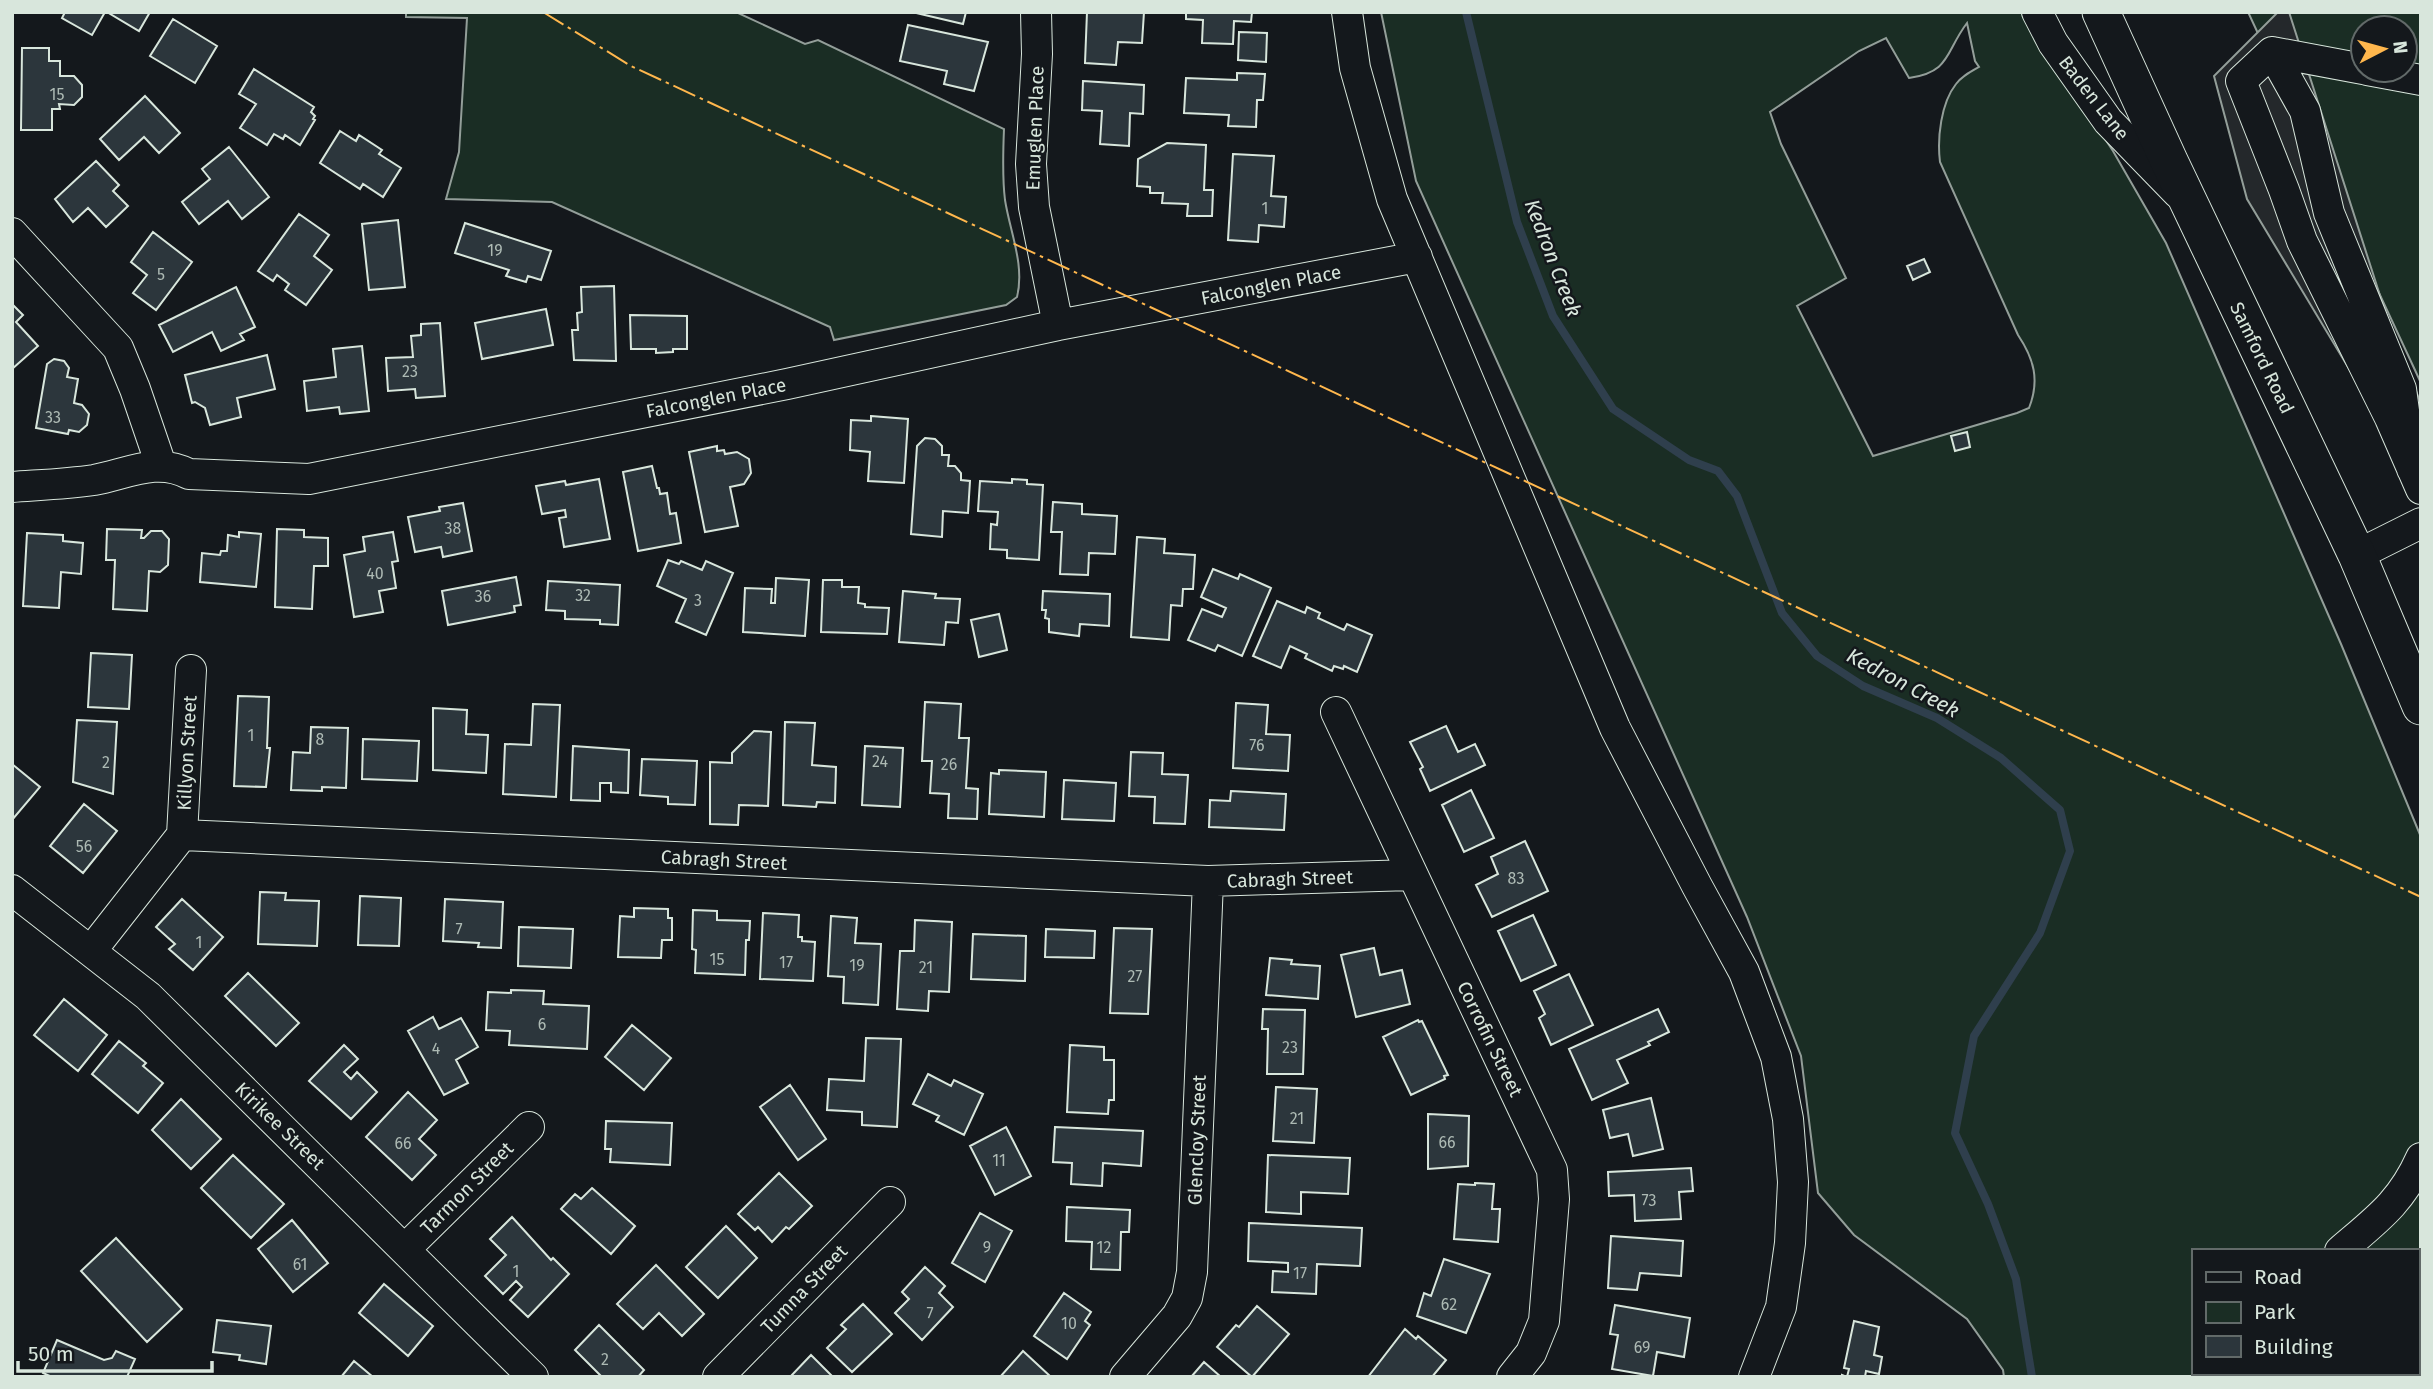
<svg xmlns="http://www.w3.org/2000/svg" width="2433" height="1389" viewBox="0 0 2433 1389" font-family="'Fira Sans',sans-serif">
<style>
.green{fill:#1a2d24;stroke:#939e99;stroke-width:2;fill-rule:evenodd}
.parking{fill:#24282b;stroke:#939e99;stroke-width:2}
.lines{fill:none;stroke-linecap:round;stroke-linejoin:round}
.stream{stroke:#2f3f4d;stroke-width:8}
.building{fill:#2c363c;stroke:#d8e6dc;stroke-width:2}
.minor-casing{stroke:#d8e6dc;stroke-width:32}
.major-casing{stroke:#d8e6dc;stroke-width:39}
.minor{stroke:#14181c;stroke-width:30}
.major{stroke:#14181c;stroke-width:37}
.power{stroke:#ffb74d;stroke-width:2;stroke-dasharray:24 5 3.5 5;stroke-linecap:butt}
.labels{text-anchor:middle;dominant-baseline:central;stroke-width:5;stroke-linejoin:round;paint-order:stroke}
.number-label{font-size:16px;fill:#adbab4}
.street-label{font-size:19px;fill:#d8e6dc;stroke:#14181c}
.water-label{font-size:21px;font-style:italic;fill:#d8e6dc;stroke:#14181c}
</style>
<rect width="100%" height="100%" fill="#14181c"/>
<path class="green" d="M406 12H736L805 44 818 40 1004 129C1003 153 1002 176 1005 200 1010 232 1025 265 1017 297L1006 305 834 340 830 327 552 202 446 199 459 152 467 18 406 17Z
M1381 12H2021L2113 151 2166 243 2341 644 2421 837V1377H2004L2003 1370 1967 1319 1854 1235 1818 1193 1801 1056 1747 917 1416 181ZM1967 23 1975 61 1979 67C1970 72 1962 76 1956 84 1941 103 1937 138 1940 162L2018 335C2034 359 2040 380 2029 408L2017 413 1873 456 1797 306 1846 278 1781 144 1770 112 1859 51 1886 38 1909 78C1951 72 1945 52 1967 23ZM2193 1251H2417V1373H2193Z
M2248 12H2421V383ZM2363 28H2405V70H2363Z"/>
<path class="parking" d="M2278 12H2289L2384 308 2421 404V480L2384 427 2247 199 2214 76Z"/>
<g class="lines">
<path class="stream" d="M1466 12 1517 222 1553 316 1613 409 1689 460 1718 471 1737 496 1782 613 1817 656 1863 686 1937 718 2001 758 2060 810 2070 851 2040 933 1974 1036 1955 1133 1988 1204 2016 1279 2032 1377"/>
</g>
<path class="building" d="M65 12H105L92 35 62 18Z
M107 12H150L139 31Z
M912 12H966L963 24Z
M1087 12H1144L1142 43 1118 42 1116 65 1085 63Z
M1186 12H1252L1251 22 1234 21 1233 44 1202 43 1203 20 1186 19Z
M173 19 217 46 195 83 150 56Z
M908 25 988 42 974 91 944 84 947 71 900 61Z
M1239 32 1267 33 1266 62 1238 60Z
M22 48H49V61H60V76H74L82 85V97L74 105 59 104 60 109H52V130H21Z
M254 69 314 107 311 112 315 116 313 119 315 120 300 145 285 135 283 139 274 134 267 145 240 128 256 104 239 94Z
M1237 73 1265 74 1263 100H1257L1256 127 1228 126 1229 115 1184 113 1186 78 1237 80Z
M1083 81 1144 85 1143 114 1130 113 1129 146 1100 144 1102 111 1082 110Z
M145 96 180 133 159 153 144 137 119 160 100 139Z
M340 131 356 141 359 135 382 150 379 154 401 168 383 197 363 184 360 189 320 163Z
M1167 143 1206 145 1204 190H1213L1212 216H1187L1188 204 1162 203 1163 193H1150V187L1137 186 1138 159Z
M229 147 269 197 242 219 228 201 199 224 182 202 210 179 202 169Z
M1233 154 1274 156 1271 196 1286 197 1284 227 1259 225 1258 242 1228 240Z
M96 161 119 185 113 191 128 206 106 227 88 208 73 222 55 199Z
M299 214 329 235 314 256 332 270 306 305 285 290 289 284 277 275 273 281 258 271Z
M398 220 405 287 369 290 362 224Z
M465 223 551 251 541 280 528 276 526 282 506 276 509 270 455 253Z
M153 232 192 262 156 310 133 293 147 275 131 262Z
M1924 259 1930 272 1913 280 1907 266Z
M614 286 616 361 574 360 572 330H578L577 313 582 312 581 287Z
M236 287 255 327 240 334 244 340 221 351 212 332 173 352 159 325Z
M12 304 23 315 16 322 38 346 12 369Z
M546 309 553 345 482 359 475 323Z
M630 315 687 316V349H673V352L656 353V349H631Z
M440 323 445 396 416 398 415 389 388 391 386 358 413 357 411 336 421 335V324Z
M362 346 369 411 340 414 339 407 307 411 304 381 336 377 333 349Z
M267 355 275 389 237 398 241 417 210 425 205 408 195 402 192 403 185 375Z
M54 359 64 361 69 368 67 377 78 379 74 403 82 405 89 414 87 425 79 432 69 430 68 434 36 428 47 364Z
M871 416 908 419 904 483 868 481 870 452 850 450 851 420 871 421Z
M1967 432 1970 447 1955 451 1951 436Z
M925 438 935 439 942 446V455H949L948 466H955L961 473V480L970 481 968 513 943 511 942 537 911 534 917 446Z
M717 446V451L724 450 725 454 737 452 749 459 751 473 744 484 730 487 738 526 705 532 689 452Z
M652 466 657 488H659L660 494 667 493 670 514 676 513 681 543 638 551 623 472Z
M599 479 610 539 564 547 559 518 566 517 565 510 542 514 536 486 565 481 566 485Z
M1012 479 1027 480V484L1043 485 1039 560 1007 558V550L990 549 991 524 997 525 998 512 978 511 980 481 1012 483Z
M1053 502 1082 504V514L1117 516 1115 554 1089 553 1088 575 1060 574 1062 532H1051Z
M463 503 472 551 443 557 441 547 415 552 408 517 440 511 439 507Z
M107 529 142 530 141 538H144L151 531H162L169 539 168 565 160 572 149 571 147 611 113 609 115 560H106Z
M277 529 304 530V537L328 538V566H314L312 609 275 607Z
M239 532 261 534 256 587 200 582 202 553 220 555 221 551H227L228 535 239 537Z
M393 532 398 561 392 562 396 588 379 591 383 612 354 617 344 555 365 551 363 537Z
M27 533 63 535V541L83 543 81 574 61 572 59 608 23 606Z
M1137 537 1165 539 1164 553 1195 555 1193 589H1183L1182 606 1171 605 1169 640 1131 637Z
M668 560 679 564 681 561 702 570 706 561 733 573 706 635 676 622 686 599 657 586Z
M1213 569 1238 579 1240 574 1271 588 1242 656 1218 645 1215 651 1188 640 1202 609 1222 617 1226 608 1201 597Z
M516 577 521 605 514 606 515 612 448 625 442 591Z
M776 578 809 580 805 636 743 632 745 588 772 589 771 603H775Z
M823 580H842V587H859L858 603 865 604V607L889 608 887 634 821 632Z
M548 581 620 585 618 625 600 624V620L565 619V611L546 610Z
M903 591 936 594 935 598 960 599 958 623 946 622 944 645 899 642Z
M1043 591 1110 594 1109 626 1080 624 1079 636 1049 632V619L1045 618 1046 610H1042Z
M1277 601 1305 613 1307 607 1320 613 1318 618 1344 630 1347 624 1372 635 1357 672 1344 666 1343 669 1334 666 1332 671 1305 658 1307 654 1290 646 1281 668 1253 656Z
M999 614 1007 650 979 657 971 620Z
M91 653 132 655 129 709 88 707Z
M238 696 269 697 267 748H270L266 787 234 786Z
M925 702 961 704 959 738H969L966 788 978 789 977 819 948 818 949 794 930 793 932 761H922Z
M1236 703 1268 705 1266 734 1290 735 1288 771 1233 768Z
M533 704 560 705 556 797 503 794 505 744 531 745Z
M433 708 467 710 466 734 488 735 486 773 433 770Z
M77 720 117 722 113 794 73 782Z
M785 722 815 723 812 765 836 767 835 803 817 802 816 807 783 805Z
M1446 726 1458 752 1475 744 1485 765 1430 791 1420 769 1423 767 1410 742Z
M311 727 348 728 346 788 322 787V791L291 790 293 752 310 753Z
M754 731 771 732 768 806 739 805 738 825 710 824V762L732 763V753Z
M363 739 419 741 417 781 362 779Z
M573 746 629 750 628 793 611 792V783H600V801L571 800Z
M865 746 903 748 900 807 862 805Z
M1131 752 1163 753 1162 774 1188 775 1185 824 1154 823 1155 797 1129 796Z
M642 759 697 761 695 805 668 804V797L640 795Z
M12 764 40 787 12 820Z
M999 770 1046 772 1044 817 989 814 991 773 999 774Z
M1064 780 1116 783 1114 821 1062 819Z
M1471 790 1494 838 1464 852 1442 805Z
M1231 791 1286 794 1284 830 1209 827 1210 800 1230 801Z
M84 804 117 831 83 873 50 846Z
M1525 841 1548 891 1492 917 1476 885 1498 874 1491 857Z
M260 892 286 893 285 900 319 901 317 946 258 944Z
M360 896 401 898 399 946 358 945Z
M182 899 223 937 193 970 169 949 175 944 156 927Z
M445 899 503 902 501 948 478 947 479 943 443 941Z
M634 908 668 909V918H672V940H662L661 958 618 957 620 916 634 917Z
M693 910 717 911V920L750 921 749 940H746L745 975 695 973 696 950 692 949Z
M763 913 799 915 798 937H802V941L815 942 813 981 760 979Z
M1533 915 1556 965 1521 981 1498 931Z
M831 916 857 918 855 943 881 944 878 1005 843 1003 844 977 828 976Z
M915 920 952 922 949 992 929 991 928 1011 897 1009 900 951H914Z
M519 927 573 929 571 968 518 966Z
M1114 928 1152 929 1148 1014 1110 1013Z
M1046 929 1095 931 1094 958 1045 957Z
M973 934 1026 936 1025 981 971 979Z
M1374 948 1380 975 1402 970 1410 1004 1356 1017 1341 955Z
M1270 958 1292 960 1291 964 1320 966 1318 999 1266 995Z
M248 973 299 1023 276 1046 225 996Z
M1569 974 1593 1025 1551 1045 1539 1018 1545 1014 1534 991Z
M511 990 544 991 543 1004 589 1006 587 1049 509 1045 510 1031 486 1030 488 992 511 993Z
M64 999 107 1035 78 1071 34 1035Z
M1263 1009 1305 1010 1303 1074H1267L1268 1029H1262Z
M1658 1009 1669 1032 1648 1042 1650 1045 1617 1060 1628 1083 1592 1100 1569 1049Z
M433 1017 439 1029 461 1018 478 1047 456 1060 468 1083 444 1095 408 1031Z
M1418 1020 1419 1022 1422 1021 1448 1075 1444 1076 1445 1079 1411 1095 1383 1037Z
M632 1025 671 1058 644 1090 605 1057Z
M866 1038 901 1039 897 1127 862 1125V1112L827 1110 829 1079 864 1081Z
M119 1041 146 1063 143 1066 163 1083 138 1113 92 1074Z
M344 1045 358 1059 344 1072 351 1079 357 1072 377 1092 351 1119 309 1081Z
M1070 1045 1104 1047V1060H1114V1100H1109L1108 1114 1067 1112Z
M928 1074 951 1086 954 1080 983 1094 964 1135 936 1121 939 1116 913 1104Z
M790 1085 826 1139 798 1160 760 1107Z
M1276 1087 1317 1089 1314 1143 1273 1141Z
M408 1092 437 1120 419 1139 436 1155 412 1180 366 1137Z
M1651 1098 1663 1149 1633 1156 1628 1134 1610 1138 1603 1110Z
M181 1099 221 1139 191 1169 152 1130Z
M1428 1114 1469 1116 1468 1166 1428 1169Z
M606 1121 672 1123 670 1165 610 1162 611 1149H605Z
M1006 1127 1031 1176 995 1195 970 1146Z
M1055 1127 1143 1131 1141 1166 1103 1163 1102 1186 1071 1184 1072 1163 1053 1162Z
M233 1155 284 1204 251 1238 201 1188Z
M1268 1155 1350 1158 1348 1194 1301 1192V1214L1266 1212Z
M1691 1168 1693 1191 1679 1192 1681 1219 1635 1221 1634 1195 1609 1196 1608 1172Z
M779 1173 812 1206 789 1229 786 1227 772 1242 758 1227 755 1230 738 1214Z
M1475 1183 1494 1184 1492 1209H1500L1498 1242 1454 1239 1458 1184 1475 1185Z
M592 1188 635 1226 611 1254 561 1209 575 1194 581 1199Z
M1067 1207 1130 1210 1129 1232H1121L1120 1270 1091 1269 1092 1242 1066 1241Z
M980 1213 1012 1231 985 1282 952 1263Z
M512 1217 551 1260 553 1258 569 1274 528 1317 510 1300 522 1287 516 1281 503 1294 485 1276 506 1255 490 1239Z
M292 1220 328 1263 293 1292 258 1249Z
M1249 1223 1362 1228 1360 1266 1317 1264 1316 1294 1272 1292 1273 1271 1288 1272V1263L1248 1261Z
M726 1226 757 1258 718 1298 686 1267Z
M1611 1236 1683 1241 1681 1276 1640 1273 1637 1290 1608 1288Z
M116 1238 182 1309 147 1342 81 1271Z
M1444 1259 1490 1274 1466 1333 1417 1316 1424 1293 1431 1296Z
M656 1265 704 1314 682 1336 659 1313 643 1329 617 1304Z
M925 1267 945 1286 939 1293 953 1307 922 1340 895 1313 909 1299 902 1292Z
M384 1284 433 1326 408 1356 359 1313Z
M1064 1293 1091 1312 1085 1321 1090 1325 1067 1359 1034 1336Z
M863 1304 892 1334 852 1372 827 1348 846 1329 841 1325Z
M1615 1305 1690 1318 1684 1357 1657 1352 1653 1376 1612 1369 1618 1335 1610 1334Z
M1257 1306 1289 1334 1252 1377 1217 1347 1236 1325 1239 1327Z
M217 1320 271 1326 266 1364 239 1360 240 1355 213 1352Z
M1854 1321 1879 1327 1874 1355 1882 1357 1879 1374 1866 1371 1865 1377H1842V1375L1847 1377 1849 1369 1844 1368Z
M599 1325 644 1370 638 1377H602L575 1350Z
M1405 1329 1416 1339 1418 1336 1446 1360 1432 1377H1368Z
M57 1340 104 1360 112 1358 116 1351 135 1359 127 1377H52L43 1373Z
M1023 1351 1051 1377H1000Z
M811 1355 833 1377H790Z
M354 1361 373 1377H341Z
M1204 1362 1221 1377H1191Z"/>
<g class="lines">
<g class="minor-casing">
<path id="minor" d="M1036 12 1037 54 1031 164 1034 207 1058 325
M1347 12 1355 68 1392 199 1615 728 1697 886 1744 972 1776 1057 1788 1119 1793 1182 1790 1243 1781 1307 1754 1377
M2037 12 2053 43 2108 121 2178 193
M2272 52 2363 69
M2367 70 2421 80
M12 233 118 348 135 389 161 465
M2412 469 2401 389 2329 213 2305 111 2272 52 2241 81 2284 190 2302 241 2390 418 2421 489
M12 487C39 485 67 484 94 480 127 474 157 457 189 474L309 479 787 384 1058 325 1417 257
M2357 555 2421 523
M1336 712 1552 1170 1554 1199 1544 1321 1531 1353 1512 1377
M182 835 191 670
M12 890 148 996 533 1377
M91 951 182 835 1208 881 1412 875
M405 1249 529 1127
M2340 1251C2376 1220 2401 1203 2421 1158
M718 1377 890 1202
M1125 1377 1177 1316 1187 1298 1192 1272 1208 881
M2240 1377 2243 1373"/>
</g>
<g class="major-casing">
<path id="major" d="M2101 12 2169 161 2357 555 2421 706"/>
</g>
<use href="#minor" class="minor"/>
<use href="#major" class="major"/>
<path class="power" d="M543 12 631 66 2421 897"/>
</g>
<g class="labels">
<g class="number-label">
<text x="57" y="94">15</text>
<text x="1265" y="208">1</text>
<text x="495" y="250">19</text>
<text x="161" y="274">5</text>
<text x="410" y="371">23</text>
<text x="53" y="417">33</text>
<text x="453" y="528">38</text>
<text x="375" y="573">40</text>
<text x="583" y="595">32</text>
<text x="483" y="596">36</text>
<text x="698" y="600">3</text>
<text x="251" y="735">1</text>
<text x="320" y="739">8</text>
<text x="1257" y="745">76</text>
<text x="880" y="761">24</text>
<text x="106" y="762">2</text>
<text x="949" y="764">26</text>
<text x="84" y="846">56</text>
<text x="1516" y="878">83</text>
<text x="459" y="929">7</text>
<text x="199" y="942">1</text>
<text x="717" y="959">15</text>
<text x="786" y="962">17</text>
<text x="857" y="965">19</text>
<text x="926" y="967">21</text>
<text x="1135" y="976">27</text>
<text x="542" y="1024">6</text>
<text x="1290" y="1047">23</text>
<text x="436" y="1048">4</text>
<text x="1297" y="1118">21</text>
<text x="1447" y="1142">66</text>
<text x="403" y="1143">66</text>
<text x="999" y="1160">11</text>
<text x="1649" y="1200">73</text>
<text x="987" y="1247">9</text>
<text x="1104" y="1247">12</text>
<text x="300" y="1264">61</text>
<text x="516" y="1271">1</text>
<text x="1300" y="1273">17</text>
<text x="1449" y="1304">62</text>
<text x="930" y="1313">7</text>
<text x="1069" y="1323">10</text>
<text x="1642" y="1347">69</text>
<text x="605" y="1359">2</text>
</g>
<g class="street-label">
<text transform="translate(2094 98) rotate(52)">Baden Lane</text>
<text transform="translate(1035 128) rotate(-88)">Emuglen Place</text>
<text transform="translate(1271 285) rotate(-11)">Falconglen Place</text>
<text transform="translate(2262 358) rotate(64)">Samford Road</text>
<text transform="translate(716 398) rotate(-11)">Falconglen Place</text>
<text transform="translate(187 753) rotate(-87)">Killyon Street</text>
<text transform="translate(724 860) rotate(3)">Cabragh Street</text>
<text transform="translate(1290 879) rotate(-2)">Cabragh Street</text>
<text transform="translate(1490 1039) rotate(64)">Corrofin Street</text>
<text transform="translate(280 1126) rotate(44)">Kirikee Street</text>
<text transform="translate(1197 1140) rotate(-88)">Glencloy Street</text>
<text transform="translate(467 1188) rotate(-45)">Tarmon Street</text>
<text transform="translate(804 1289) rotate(-46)">Tumna Street</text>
</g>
<g class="water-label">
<text transform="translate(1553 258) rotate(69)">Kedron Creek</text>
<text transform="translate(1903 683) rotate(28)">Kedron Creek</text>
</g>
</g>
<rect width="2433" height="1389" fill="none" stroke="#d8e6dc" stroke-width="28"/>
<rect x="2192" y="1249" width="228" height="126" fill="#14181c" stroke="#626a69" stroke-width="2"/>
<rect x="2206" y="1272" width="35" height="10" fill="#14181c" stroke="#626a69" stroke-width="2"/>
<text x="2254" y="1284" font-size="21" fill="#d8e6dc">Road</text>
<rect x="2206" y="1302" width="35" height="21" fill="#1a2d24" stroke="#626a69" stroke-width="2"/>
<text x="2254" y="1319" font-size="21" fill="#d8e6dc">Park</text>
<rect x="2206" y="1336" width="35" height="21" fill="#2c363c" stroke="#626a69" stroke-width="2"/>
<text x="2254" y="1354" font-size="21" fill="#d8e6dc">Building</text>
<g transform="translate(2384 49) rotate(84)"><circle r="33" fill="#14181c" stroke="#626a69" stroke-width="2"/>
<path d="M0-5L12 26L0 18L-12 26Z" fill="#ffb74d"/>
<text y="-10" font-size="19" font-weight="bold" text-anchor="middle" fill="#d8e6dc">N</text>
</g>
<path d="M18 1361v10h194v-10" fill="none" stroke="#d8e6dc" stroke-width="3.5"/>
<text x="28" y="1361" font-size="21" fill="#d8e6dc" stroke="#14181c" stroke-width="5" paint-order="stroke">50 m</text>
</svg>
